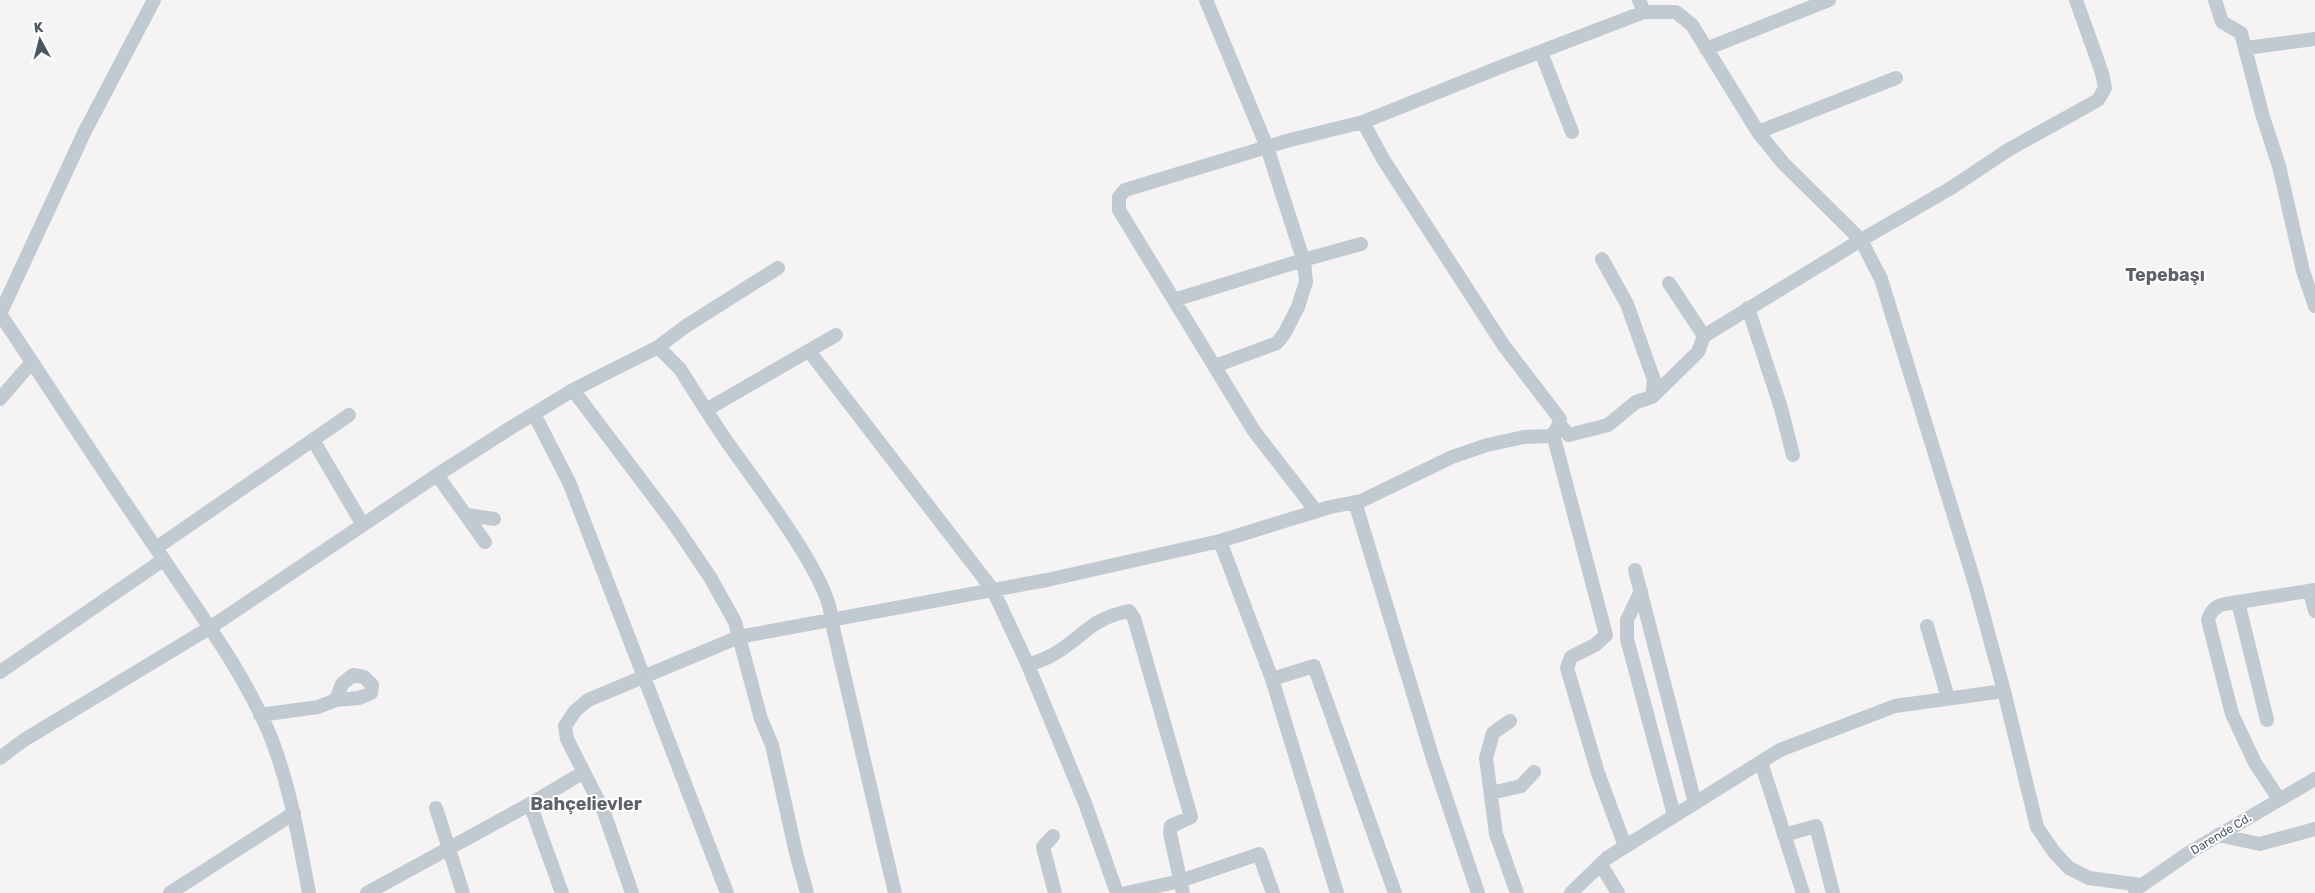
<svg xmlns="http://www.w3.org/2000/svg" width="2315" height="893" viewBox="0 0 2315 893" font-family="Rubik,sans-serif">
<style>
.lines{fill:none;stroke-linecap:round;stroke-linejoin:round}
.minor{stroke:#c1cad1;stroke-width:14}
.labels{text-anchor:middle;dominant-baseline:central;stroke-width:4;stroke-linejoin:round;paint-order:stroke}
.street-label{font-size:12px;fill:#4a5660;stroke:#fff}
.district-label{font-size:18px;font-weight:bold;fill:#5f6368;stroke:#fff}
</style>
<rect width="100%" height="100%" fill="#f5f3f3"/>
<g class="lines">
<path class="minor" d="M1206 0 1267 147 1304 262 1306 282 1298 307 1284 334 1277 343 1215 366
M1639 0 1644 12
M2215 0 2222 22 2241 33 2263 117 2279 166 2303 271 2315 306
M2246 48 2315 39
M1706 49 1829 0
M1541 52 1572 132
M1758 132 1896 78
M1602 259 1627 304 1654 380 1652 397
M1669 283 1704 336
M1174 300 1303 260 1361 244
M1748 308 1781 408 1793 455
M0 314C55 396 108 479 164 560 202 617 243 671 270 735 290 785 299 840 309 893
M0 314 85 131 154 0
M658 347 686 326 778 268
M809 351 993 590 1028 665 1085 803 1117 893
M573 390 672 521 710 577 735 622 761 719 772 745 796 853 807 893
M0 399 32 362
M706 410 836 335
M534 414 569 482 727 893
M1560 425 1569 435 1608 425 1636 402 1652 397 1698 352 1704 336 1861 240 1951 188 2008 150 2098 100 2105 88 2102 73 2076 0
M1553 434 1606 635 1595 645 1571 657 1567 668 1598 773 1625 846
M313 440 363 525
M437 475 485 542
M1355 502 1433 759 1478 893
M1316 511 1254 431 1119 210V197L1125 190 1290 140 1363 122 1503 66 1644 12H1676L1692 25 1758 132 1783 163 1861 240 1881 279 1975 584 2004 691 2037 827 2054 852 2069 868 2089 878 2141 885
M467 515 494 519
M1220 541 1272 679 1337 893
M156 548 349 415
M1635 570 1695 803
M1641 591 1627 620V639L1674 815
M2310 592 2315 611
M2238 602C2223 604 2213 604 2208 620L2232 714 2255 763 2279 799
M1927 626 1948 698
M1028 665C1037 662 1046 659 1054 654 1084 637 1089 619 1129 611L1134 618 1191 817 1171 826 1170 833 1183 893
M0 672 163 560
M1272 679 1314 666 1395 893
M260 715 318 707 336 700 359 698 371 693 372 685 364 677 353 675 342 684 336 700
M2267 720 2238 602 2315 590
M1510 721 1493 733 1486 758 1496 834 1517 893
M0 758 24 740 211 627 437 475 512 427 573 390 658 347 680 369C696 394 711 419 728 443 752 478 832 580 831 619L895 893
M1761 762 1803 893
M1491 793 1521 786 1534 772
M530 804 562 893
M436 808 463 893
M1784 835 1816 826 1833 893
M2218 835 2260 844 2315 829
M1053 836 1043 847 1055 893
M1601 865 1618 893
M2135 890 2190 852 2315 779
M170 893 294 813
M367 893 530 804 584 772
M632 893 604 812 567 739 565 726 575 711 588 700 739 637 1047 580 1220 541 1330 507 1361 501 1452 457 1487 445 1524 437 1550 436C1556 432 1559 426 1560 419L1504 346 1383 159 1363 122
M1126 893 1180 881 1259 854 1273 893
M1571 893 1607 858 1780 750 1895 706 2004 691"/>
</g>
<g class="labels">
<g class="street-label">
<text transform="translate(2221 834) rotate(-31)">Darende Cd.</text>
</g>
<g class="district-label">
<text x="2165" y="275">Tepebaşı</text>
<text x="586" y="804">Bahçelievler</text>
</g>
</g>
<g transform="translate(40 40) rotate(353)" stroke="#ffffff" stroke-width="4" paint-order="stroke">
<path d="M0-4L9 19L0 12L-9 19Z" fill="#4a5660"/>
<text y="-8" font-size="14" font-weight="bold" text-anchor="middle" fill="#4a5660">K</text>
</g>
</svg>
